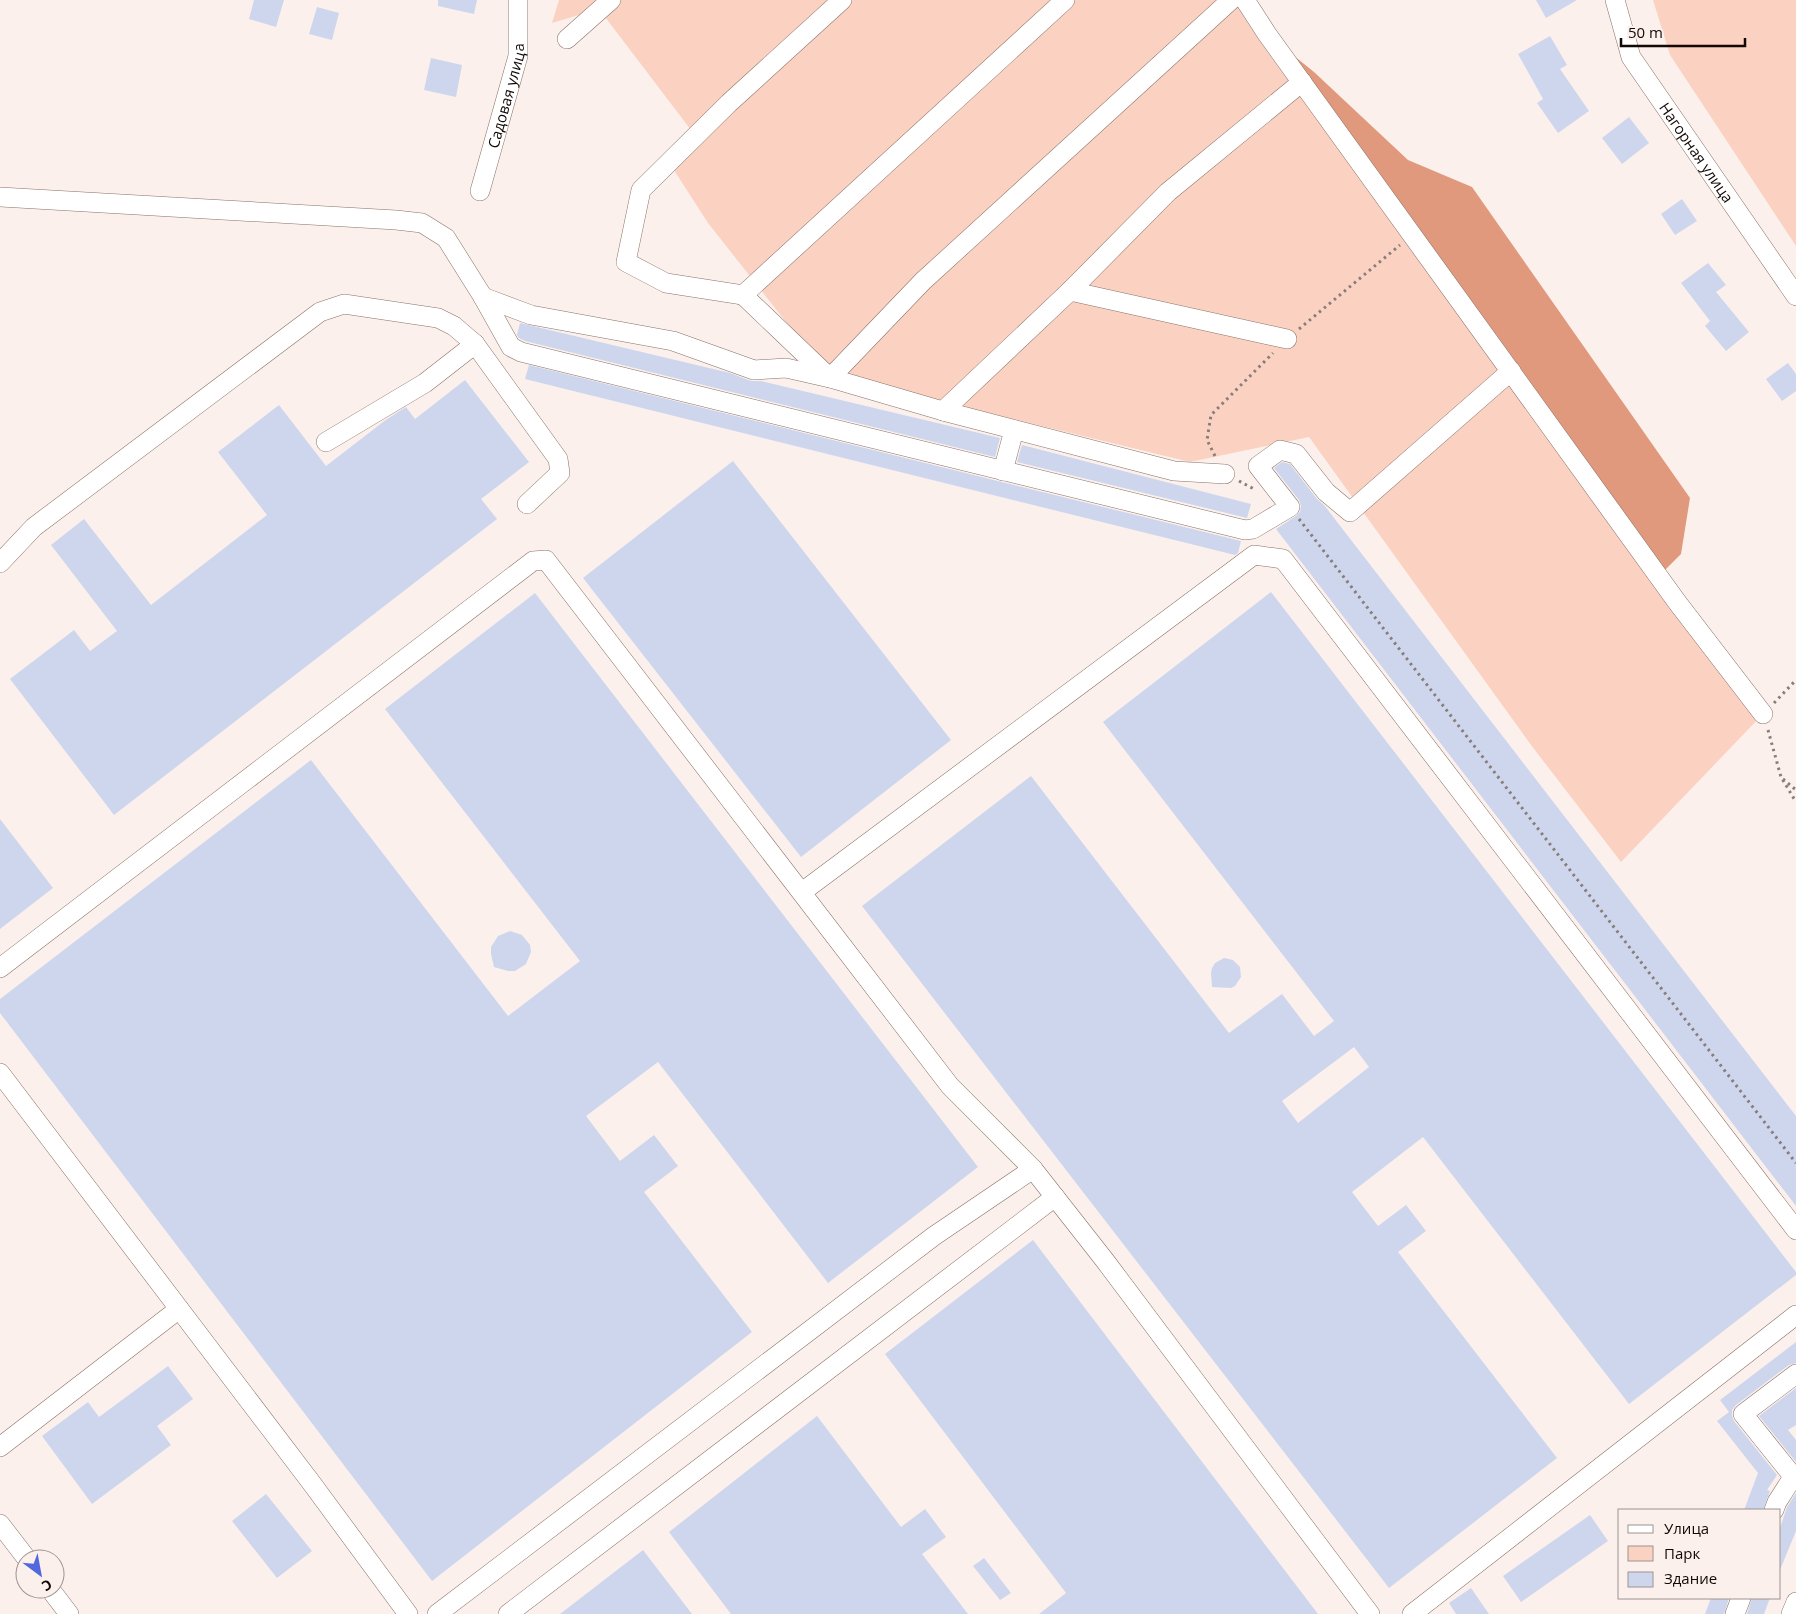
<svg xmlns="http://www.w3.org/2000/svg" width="1796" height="1614" viewBox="0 0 1796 1614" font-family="'Open Sans',sans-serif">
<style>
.green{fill:#fbd2c2}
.forest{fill:#e1997d}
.building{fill:#ced6ee;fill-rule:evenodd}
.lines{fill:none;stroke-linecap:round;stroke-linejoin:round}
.minor-casing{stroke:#8a7268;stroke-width:20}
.path{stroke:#877d79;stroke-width:3;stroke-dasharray:2.5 4;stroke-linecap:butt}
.minor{stroke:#fff;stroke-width:19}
.labels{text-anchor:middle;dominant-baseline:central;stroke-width:4.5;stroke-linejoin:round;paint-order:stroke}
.street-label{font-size:15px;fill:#120906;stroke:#fbf0eb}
</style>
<rect width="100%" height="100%" fill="#fbf0eb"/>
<path class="green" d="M559 0H1245L1763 714 1621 862 1531 745 1309 437 1190 462 827 374 708 223 670 164 694 134 599 9 552 23Z
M1653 0H1796V246L1670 55Z"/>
<path class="forest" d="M1267 34 1314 72 1408 160 1472 187 1690 498 1681 554 1659 576Z"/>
<path class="building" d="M254 0H284L276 27 249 19Z
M438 0H477L474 14 438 6Z
M1536 0H1577L1546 18Z
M317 7 339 13 332 40 309 34Z
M1550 36 1567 65 1560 69 1589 111 1558 133 1537 103 1543 99 1518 54Z
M431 58 462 65 456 97 424 90Z
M1629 117 1649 143 1622 164 1602 138Z
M1682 199 1697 221 1675 235 1661 214Z
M1708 263 1726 285 1716 292 1749 332 1726 351 1705 326 1710 321 1681 283Z
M520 323 730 373 751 381H761L1000 438 995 457 525 341 519 338 517 335Z
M1788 363 1796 374V391L1782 401 1766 379Z
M529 365 1241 541 1238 553 1235 555 525 379Z
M465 380 529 462 481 499 497 519 114 815 10 679 74 630 90 651 117 631 51 545 84 519 151 605 267 515 218 452 279 405 326 466 387 419 406 407 415 419Z
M1022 445 1251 504 1247 518 1017 462Z
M733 461 951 740 801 857 583 578Z
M1282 462 1290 464 1317 499 1324 505 1796 1116V1206L1276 529 1296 516 1300 512 1301 506 1299 500 1274 468Z
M1271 592 1796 1272V1275L1629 1404 1423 1137 1352 1192 1378 1226 1406 1205 1426 1231 1398 1252 1557 1458 1389 1588 862 906 1031 776 1229 1033 1282 994 1314 1036 1334 1021 1103 722ZM1354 1047 1369 1067 1298 1123 1282 1101Z
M535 593 978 1167 828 1283 658 1062 586 1116 620 1161 654 1135 678 1166 644 1192 752 1332 432 1581 0 1013V999L311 760 508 1016 580 961 385 709Z
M0 819 53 888 0 929Z
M510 931 522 935 530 945 531 952 526 964 515 971H508L494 967 491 954V947L498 936Z
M1224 958 1233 960 1240 967 1241 977 1235 986 1231 988 1212 987 1211 973 1212 968 1215 963Z
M1033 1240 1318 1614H1039L1066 1593 885 1354Z
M1796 1342V1363L1789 1365 1736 1405 1732 1410V1416L1734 1421 1777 1475 1767 1490 1770 1491 1763 1510H1744L1758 1473 1717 1421 1729 1412 1720 1400Z
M168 1366 193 1399 157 1426 171 1445 92 1504 42 1436 88 1402 99 1417Z
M1796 1388V1425L1788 1430 1796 1440V1462L1759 1416Z
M817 1416 901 1527 925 1509 946 1537 922 1554 968 1614H731L669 1532Z
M1796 1493V1531L1780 1570V1528L1787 1507Z
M266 1494 312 1551 277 1578 232 1521Z
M1590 1515 1608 1541 1521 1602 1503 1576Z
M643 1550 692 1614H560Z
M984 1558 1011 1593 1000 1600 973 1566Z
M1471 1588 1489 1614H1456L1449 1603Z
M1711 1598H1729L1724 1614H1705Z
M1752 1598H1770L1764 1614H1747Z"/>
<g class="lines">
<g class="minor-casing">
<g id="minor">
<path d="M842 0 729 103 641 190 626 262 666 283 743 295 1065 0"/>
<path d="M1245 0 1267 34 1677 602 1763 714"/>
<path id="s1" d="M1615 0 1631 57 1796 296"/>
<path d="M567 39 611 0"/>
<path id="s2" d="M480 191 518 56V0"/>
<path d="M0 197 396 220 422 223 446 238 483 297 511 347 521 352 1245 530 1253 529 1290 507 1258 466 1280 450 1296 454 1326 492 1350 512 1511 371"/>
<path d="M1070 291 1287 339"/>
<path d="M743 295 830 378 923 281 1231 0"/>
<path d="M483 297 531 315 673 341 754 370 786 368 830 378 943 411 1070 291 1168 192 1302 82"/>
<path d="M943 411 1174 471 1225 474"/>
<path d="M326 442 425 383 475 344"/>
<path d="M1003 471 1014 430"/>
<path d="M0 563 34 527 320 312 344 304 438 318 454 326 475 344 558 459 560 473 527 504"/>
<path d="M802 892 1254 555 1283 559 1796 1230"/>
<path d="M0 968 533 561 546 560 950 1086 1033 1169 1106 1262 1370 1614"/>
<path d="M0 1073 313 1485 408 1614"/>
<path d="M1796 1374 1743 1414 1796 1480"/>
<path d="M0 1447 179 1309"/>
<path d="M1774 1510 1777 1502 1793 1477"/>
<path d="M0 1524 27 1559"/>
<path d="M50 1589 69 1614"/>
<path d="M437 1614 934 1236 1033 1169"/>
<path d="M508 1614 1055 1197"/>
<path d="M1412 1614 1796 1315"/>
<path d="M1735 1614 1741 1598"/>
<path d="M1791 1614 1796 1602"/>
</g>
</g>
<path class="path" d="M1299 329 1400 245
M1215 456 1207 440 1211 415 1273 353
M1239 481 1254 489
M1299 519 1796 1163
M1774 703 1796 680
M1768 730 1781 777 1796 802
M1783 779 1796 790"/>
<use href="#minor" class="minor"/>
</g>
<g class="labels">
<g class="street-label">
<text stroke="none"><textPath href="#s2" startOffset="99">Садовая улица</textPath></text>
<text stroke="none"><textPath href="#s1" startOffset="175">Нагорная улица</textPath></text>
</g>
</g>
<rect x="1618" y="1509" width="162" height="90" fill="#fbf0eb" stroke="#9e948f"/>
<rect x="1628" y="1525" width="25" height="8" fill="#ffffff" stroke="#9e948f"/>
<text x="1664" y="1534" font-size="15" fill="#120906">Улица</text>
<rect x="1628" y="1546" width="25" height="15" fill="#fbd2c2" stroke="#9e948f"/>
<text x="1664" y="1559" font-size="15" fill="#120906">Парк</text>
<rect x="1628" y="1572" width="25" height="15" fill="#ced6ee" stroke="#9e948f"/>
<text x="1664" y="1584" font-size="15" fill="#120906">Здание</text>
<g transform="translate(40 1574) rotate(148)"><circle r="24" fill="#fbf0eb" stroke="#9e948f"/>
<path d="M0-4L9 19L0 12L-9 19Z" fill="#5269de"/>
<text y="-8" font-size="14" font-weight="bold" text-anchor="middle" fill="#120906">С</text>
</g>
<path d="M1621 38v8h124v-8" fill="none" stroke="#120906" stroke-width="2.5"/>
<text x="1628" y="38" font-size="15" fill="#120906" stroke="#fbf0eb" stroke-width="4" paint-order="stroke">50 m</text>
</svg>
